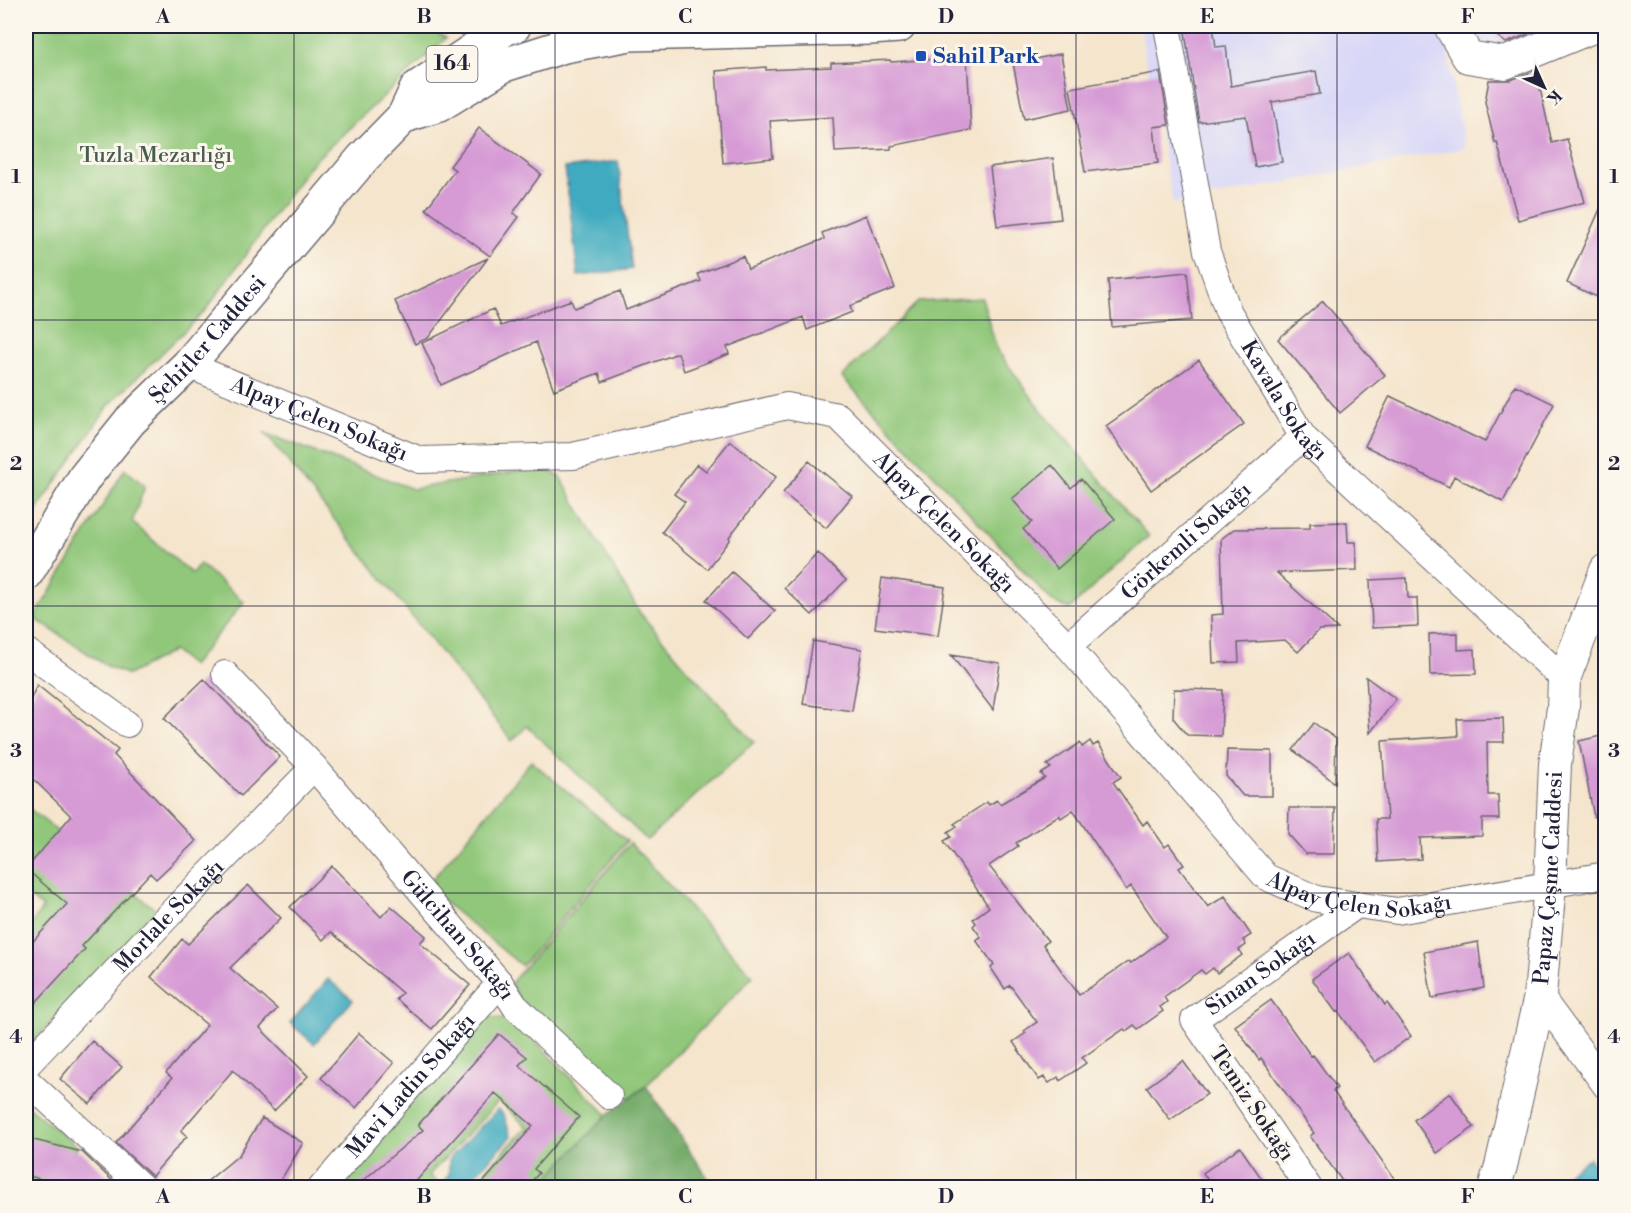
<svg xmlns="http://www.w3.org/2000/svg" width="1631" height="1213" viewBox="0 0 1631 1213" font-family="'Libre Bodoni',serif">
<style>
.built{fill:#d8d7f8}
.green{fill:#91c77a;stroke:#5a745a;stroke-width:1.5}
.forest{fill:#74ac6a;stroke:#4b6752;stroke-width:1.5}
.water{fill:#40abc0;stroke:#31667e;stroke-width:1.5}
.building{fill:#d69ad5;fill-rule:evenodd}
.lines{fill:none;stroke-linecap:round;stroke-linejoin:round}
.service-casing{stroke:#6c666e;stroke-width:15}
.minor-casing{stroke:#6c666e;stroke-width:28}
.tertiary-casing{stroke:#6c666e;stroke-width:34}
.primary-casing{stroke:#6c666e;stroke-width:36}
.service{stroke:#fff;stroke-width:12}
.minor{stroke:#fff;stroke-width:26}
.tertiary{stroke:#fff;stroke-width:32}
.primary{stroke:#fff;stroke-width:33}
.grid{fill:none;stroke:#22223b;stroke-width:1.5;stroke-opacity:0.55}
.transit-dot{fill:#1a4fb4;stroke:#fbf7ec;stroke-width:2}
.labels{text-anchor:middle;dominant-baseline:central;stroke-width:6;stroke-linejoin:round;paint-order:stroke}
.shield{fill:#fbf7ec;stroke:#636270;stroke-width:1.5}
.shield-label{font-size:21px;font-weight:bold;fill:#22223b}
.transit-label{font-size:22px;font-weight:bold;fill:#164399;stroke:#fbf7ec;text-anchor:start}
.park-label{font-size:22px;fill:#495c51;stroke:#fbf7ec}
.street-label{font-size:22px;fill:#22223b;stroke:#fbf7ec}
.neatline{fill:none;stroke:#22223b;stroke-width:2}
.grid-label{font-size:20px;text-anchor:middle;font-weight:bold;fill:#22223b}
</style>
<rect width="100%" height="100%" fill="#fbf7ec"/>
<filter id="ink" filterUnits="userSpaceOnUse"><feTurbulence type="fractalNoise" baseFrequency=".0167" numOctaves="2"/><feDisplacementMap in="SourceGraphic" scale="12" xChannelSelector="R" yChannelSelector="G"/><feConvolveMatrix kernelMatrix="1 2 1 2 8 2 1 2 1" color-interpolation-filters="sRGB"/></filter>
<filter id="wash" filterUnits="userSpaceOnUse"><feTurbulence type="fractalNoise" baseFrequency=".008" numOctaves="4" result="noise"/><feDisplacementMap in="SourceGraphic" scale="24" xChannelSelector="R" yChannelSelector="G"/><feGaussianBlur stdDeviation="1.35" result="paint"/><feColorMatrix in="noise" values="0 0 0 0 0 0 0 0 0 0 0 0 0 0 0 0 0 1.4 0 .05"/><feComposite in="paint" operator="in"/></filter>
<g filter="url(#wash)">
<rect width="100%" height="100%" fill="#f5e5cd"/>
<path class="built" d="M1140 26H1570L1501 55 1447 50 1465 148 1173 204Z"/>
<path class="green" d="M26 26H424L446 38 310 165 206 310 109 405 26 526Z
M982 298 997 350 1041 410 1149 536 1069 609 1053 602 842 377 918 302Z
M265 433 413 489 541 467 560 477 640 613 690 672 754 742 647 840 527 726 512 741Z
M125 469 145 486 132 522 192 574 200 564 244 602 192 666 173 651 128 675 107 666 34 618Z
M531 761 627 841 522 966 426 887Z
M26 806 156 910 26 1049V931L43 908 26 894Z
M630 843 753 976 646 1086 629 1098 518 998 511 983Z
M486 1016 517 1022 607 1115 539 1187H470L527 1127 499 1101 429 1175 442 1187 336 1188Z
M26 1105 78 1147 45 1187H26Z"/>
<path class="forest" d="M646 1086 714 1187H539L607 1115Z"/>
<path class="water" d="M618 161 632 269 578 276 565 168Z
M328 979 353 1000 314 1044 290 1023Z
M498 1109 504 1115 511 1137 463 1187H447L442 1183 449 1175V1159Z
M1589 1158 1603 1179 1591 1187H1550L1549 1186Z"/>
<g id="blocks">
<path class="building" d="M1184 26H1213L1216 47 1226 46 1231 86 1316 71 1320 94 1272 102 1282 162 1255 167 1246 116 1199 122Z
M1485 26H1526L1528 34 1506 43Z
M1061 54 1071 109 1024 119 1013 63Z
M967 57 971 130 891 146V149L835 152 833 117 770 121 773 158 723 163 716 71 766 67V70L831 67V63L890 60 891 62Z
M1536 70 1552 143 1567 139 1585 202 1518 220 1497 142 1495 143 1485 102 1489 80H1511Z
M1160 72 1169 125 1154 127 1158 163 1085 172 1070 88Z
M479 128 541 174 513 213 519 217 490 256 426 209 455 170 450 166Z
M1053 158 1061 219 997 226 990 167Z
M1605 198V301L1567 283Z
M866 215 895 288 850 306 852 312 807 330 803 317 727 347 729 354 684 371 678 353 602 382 599 373 554 390 536 342 441 385 422 343 493 309 501 326 571 300 574 308 620 291 626 310 701 281 698 274 743 256 748 269 824 239 822 233Z
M488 258 428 338 415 344 395 301Z
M1187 272 1192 320 1112 327 1108 280Z
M1323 301 1385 375 1340 413 1278 339Z
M1199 360 1244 424 1151 490 1106 426Z
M1515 385 1554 404 1503 502 1454 476 1449 487 1365 446 1390 396 1485 442Z
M730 441 776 477 729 537 730 539 707 569 662 532 685 502 674 494 697 464 706 471Z
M809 461 852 496 826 528 783 493Z
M1052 465 1071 488 1081 479 1115 519 1057 569 1023 529 1032 522 1012 499Z
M1347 522 1348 542H1356L1357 570 1277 573 1338 629 1319 630 1298 652 1285 640 1238 643 1239 662 1213 663 1211 615 1223 614 1221 539 1234 529 1310 528V523Z
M818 553 846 580 812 615 784 588Z
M732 572 775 611 748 639 706 600Z
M882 578 945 587 938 636 875 628Z
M1407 578 1408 598H1417L1418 626 1372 628 1370 580Z
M1458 633V650L1475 649 1476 674 1430 675 1429 634Z
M813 641 862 649 852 711 803 704Z
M951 655 1000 663 993 710Z
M1366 677 1396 699 1370 733Z
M204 679 280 757 241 796 164 718Z
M37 685 118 750 114 755 196 841 156 879 150 873 82 946 85 949 26 1013V949L67 904 26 869 71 816 26 772V710Z
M1174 689 1223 690 1221 736 1187 735 1173 718Z
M1503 718 1504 742H1487L1488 795H1498L1499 819H1482V836L1420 838 1421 859 1378 862 1376 819H1387L1382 741 1458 736 1457 719Z
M1314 723 1336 739 1335 783 1293 750Z
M1605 735V816L1594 817 1579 741Z
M1090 741 1093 746 1098 743 1121 777 1113 782 1143 825 1147 821 1165 847 1169 844 1184 865 1179 868 1208 907 1225 896 1251 935 1243 940 1246 945 1239 950 1242 955 1217 973 1213 968 1205 974 1201 970 1164 997 1167 1002 1160 1007 1163 1011 1138 1029 1134 1025 1126 1031 1124 1029 1082 1058 1086 1063 1060 1081 1058 1077 1049 1083 1044 1077 1039 1080 1013 1042 1026 1033 1024 1031 1037 1022 1010 985 1005 989 991 968 994 965 976 940 981 937 973 926 976 923 973 919 989 907 944 841 951 837 948 832 957 826 954 824 987 802 989 805 997 800 1000 804 1045 778 1041 774 1051 768 1047 765 1080 743 1082 747ZM1073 810 1126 890 1131 886 1166 937 1131 963 1129 961 1079 995 1043 945 1048 941 989 866 1018 846 1016 843 1059 815 1061 818Z
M1227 750 1272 751V796H1243L1226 776Z
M1289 808H1335L1334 854H1306L1288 834Z
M332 866 381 917 391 906 426 936 420 943 470 985 432 1029 396 999 402 993 331 932 323 940 290 907Z
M248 885 281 918 230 968 277 1009 260 1028 308 1076 274 1111 233 1070 181 1131 187 1136 152 1176 116 1143 172 1078 166 1073 207 1025 151 977 182 939 188 944Z
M1478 942 1484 988 1432 998 1424 952Z
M1349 953 1385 1005 1387 1003 1411 1036 1375 1062 1338 1011 1336 1012 1312 979Z
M1271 1000 1311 1056 1313 1055 1337 1088 1333 1091 1401 1188H1347L1310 1136 1314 1133 1261 1058 1259 1060 1235 1026Z
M359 1033 394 1063 356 1108 321 1078Z
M499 1034 527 1057 519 1065 579 1117 534 1169 539 1173 526 1188H478L533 1126 495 1093 410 1188H354L423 1130 418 1125Z
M92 1041 122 1067 90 1104 60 1079Z
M1183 1061 1207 1094 1170 1120 1147 1087Z
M1450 1093 1474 1127 1437 1153 1414 1120Z
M262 1118 303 1143 276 1188H199L239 1155Z
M26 1138 82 1152 120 1188H45L50 1182 26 1175Z
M1240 1147 1268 1188H1213L1203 1173Z"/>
</g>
</g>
<g filter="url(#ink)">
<use href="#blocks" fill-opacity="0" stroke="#6c666e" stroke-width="1.5"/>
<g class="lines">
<g class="service-casing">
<path id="service" d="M554 26 563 45"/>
</g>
<g class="minor-casing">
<g id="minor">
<path id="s1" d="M1167 26 1207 251 1228 311 1303 437 1564 679"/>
<path id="s2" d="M188 365 420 460 573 456 787 406 838 416 1068 646 1266 877 1317 899 1397 911 1606 875"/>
<path id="s3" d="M1068 646 1303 437"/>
<path d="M26 651 127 724"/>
<path id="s4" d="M225 674 314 767 500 983 515 1006 609 1096"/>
<path d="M1540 996 1606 1086"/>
<path id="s5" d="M26 1066 164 920 314 767"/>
<path d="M26 1080 143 1188"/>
<path id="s6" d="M321 1188 500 983"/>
<path id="s7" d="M1309 1188 1194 1020 1357 905"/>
</g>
</g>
<g class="tertiary-casing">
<g id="tertiary">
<path d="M1450 26 1468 57 1505 63 1595 26"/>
<path id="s8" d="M1494 1188 1501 1166 1540 996 1550 884 1555 764 1563 708 1564 679 1606 570"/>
</g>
</g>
<g class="primary-casing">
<g id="primary">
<path d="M404 116 439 105 504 65 564 46 630 34 870 28 899 26"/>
<path id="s9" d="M26 574 85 477 130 421 188 365 363 158 404 116 417 88 506 28 514 26"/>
</g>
</g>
<use href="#service" class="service"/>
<use href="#minor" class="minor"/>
<use href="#tertiary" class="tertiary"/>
<use href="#primary" class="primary"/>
</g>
</g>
<path class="grid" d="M294 26V1188M555 26V1188M816 26V1188M1076 26V1188M1337 26V1188M26 320H1606M26 606H1606M26 893H1606"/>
<rect class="transit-dot" x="915" y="50" width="12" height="12" rx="3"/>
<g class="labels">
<rect class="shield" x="426.5" y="46" width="51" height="36" rx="4.5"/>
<g class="shield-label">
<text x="452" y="64">164</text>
</g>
<g class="transit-label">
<text x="933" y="56">Sahil Park</text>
</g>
<g class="park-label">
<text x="156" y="155">Tuzla Mezarlığı</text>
</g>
<g class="street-label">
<text stroke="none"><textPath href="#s9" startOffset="298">Şehitler Caddesi</textPath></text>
<text stroke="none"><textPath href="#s1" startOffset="398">Kavala Sokağı</textPath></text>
<text stroke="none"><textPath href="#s2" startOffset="142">Alpay Çelen Sokağı</textPath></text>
<text stroke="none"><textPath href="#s2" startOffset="826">Alpay Çelen Sokağı</textPath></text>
<text stroke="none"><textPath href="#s3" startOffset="158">Görkemli Sokağı</textPath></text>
<text stroke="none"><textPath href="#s8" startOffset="316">Papaz Çeşme Caddesi</textPath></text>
<text stroke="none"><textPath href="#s2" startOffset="1402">Alpay Çelen Sokağı</textPath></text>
<text stroke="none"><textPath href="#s5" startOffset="207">Morlale Sokağı</textPath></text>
<text stroke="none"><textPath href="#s4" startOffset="350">Gülcihan Sokağı</textPath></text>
<text stroke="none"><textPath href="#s7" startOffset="285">Sinan Sokağı</textPath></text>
<text stroke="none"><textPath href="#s6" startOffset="136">Mavi Ladin Sokağı</textPath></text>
<text transform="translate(1252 1104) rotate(56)">Temiz Sokağı</text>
</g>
</g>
<rect width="1631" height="1213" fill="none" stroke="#fbf7ec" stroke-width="66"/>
<g transform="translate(1544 87) rotate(135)" stroke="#fbf7ec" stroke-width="4.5" paint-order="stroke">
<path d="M0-4.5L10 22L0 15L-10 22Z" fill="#22223b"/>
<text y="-9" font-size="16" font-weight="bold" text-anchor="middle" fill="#22223b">K</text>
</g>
<rect x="33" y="33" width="1565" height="1147" class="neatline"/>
<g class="grid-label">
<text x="163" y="23">A</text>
<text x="424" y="23">B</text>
<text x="685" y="23">C</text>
<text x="946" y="23">D</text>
<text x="1207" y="23">E</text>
<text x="1468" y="23">F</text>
<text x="16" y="183">1</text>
<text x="1614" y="183">1</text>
<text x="16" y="470">2</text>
<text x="1614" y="470">2</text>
<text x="16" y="757">3</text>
<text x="1614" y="757">3</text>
<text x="16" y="1043">4</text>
<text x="1614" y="1043">4</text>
<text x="163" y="1203">A</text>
<text x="424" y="1203">B</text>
<text x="685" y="1203">C</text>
<text x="946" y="1203">D</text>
<text x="1207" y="1203">E</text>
<text x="1468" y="1203">F</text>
</g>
</svg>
